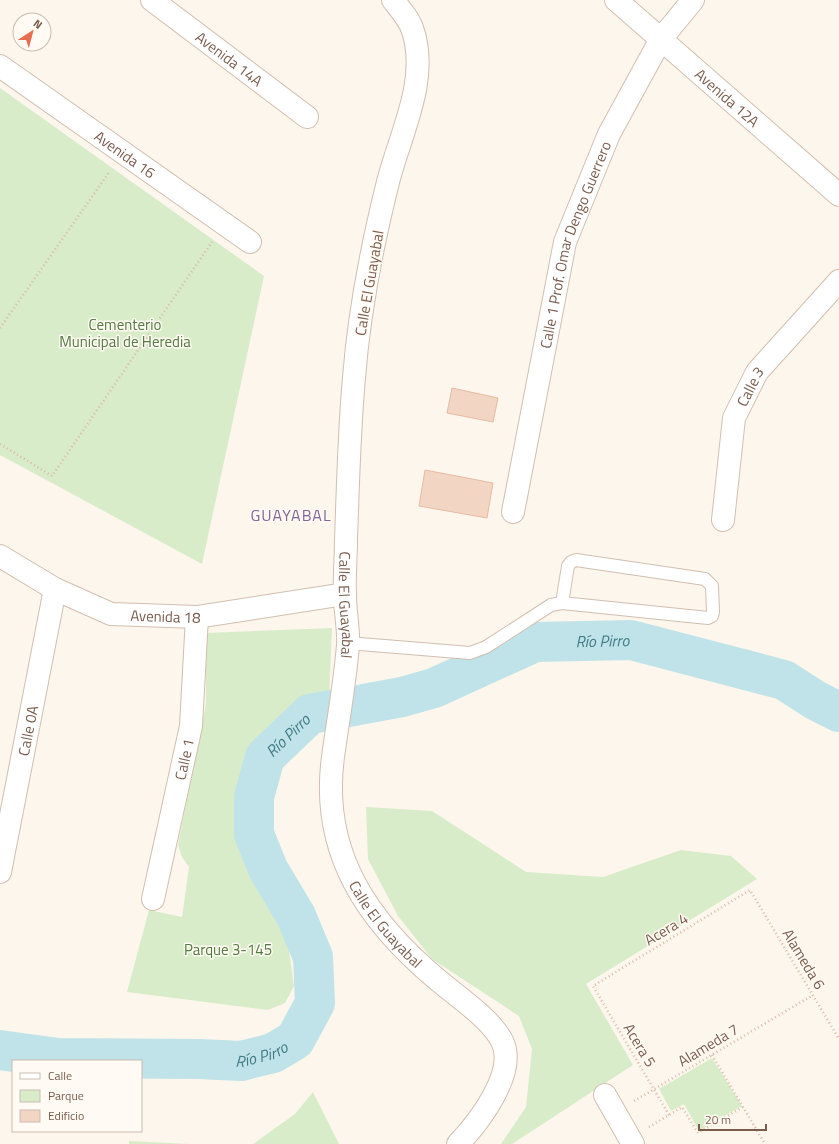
<svg xmlns="http://www.w3.org/2000/svg" width="839" height="1144" viewBox="0 0 839 1144" font-family="'Titillium Web',sans-serif">
<style>
.green{fill:#d8ecc9}
.lines{fill:none;stroke-linecap:round;stroke-linejoin:round}
.river{stroke:#bfe3e8;stroke-width:40}
.building{fill:#f3d5c3;stroke:#e6bba3}
.service-casing{stroke:#d1beb0;stroke-width:14}
.minor-casing{stroke:#d1beb0;stroke-width:24}
.path{stroke:#d9b8a5;stroke-width:2.5;stroke-dasharray:1 3;stroke-linecap:butt}
.service{stroke:#fff;stroke-width:12}
.minor{stroke:#fff;stroke-width:22}
.labels{text-anchor:middle;dominant-baseline:central;stroke-width:3;stroke-linejoin:round;paint-order:stroke}
.street-label{font-size:15px;fill:#7a5c4d;stroke:#fffaf3}
.park-label{font-size:15px;fill:#537a41;stroke:#fffaf3}
.neighbourhood-label{font-size:16px;letter-spacing:1px;fill:#846695;stroke:#fffaf3}
.water-label{font-size:16px;font-style:italic;fill:#437c86;stroke:#fffaf3}
</style>
<rect width="100%" height="100%" fill="#fdf6ec"/>
<path class="green" d="M0 88 264 276 202 564 0 455Z
M332 628 329 701 293 714 268 738 251 772 240 810 245 846 289 950 294 986 285 1003 268 1010 127 992 149 910 182 917 189 867 182 857 178 845 206 704V633Z
M366 807 432 811 526 872 603 877 681 850 731 856 757 879 586 984 633 1065 512 1144H501L526 1107 532 1049 519 1016 432 959 398 916 368 859Z
M712 1058 742 1106 699 1131 684 1104 671 1111 659 1089Z
M313 1092 339 1144H253L295 1114Z
M129 1141 189 1144H129Z"/>
<g class="lines">
<path class="river" id="s1" d="M0 1050 58 1058 199 1059 241 1061 273 1053 295 1040 315 1003 313 957 296 916 268 869 254 834V797L265 757 310 714 402 697 434 688 535 642 631 640 784 680 815 700 839 712"/>
</g>
<path class="building" d="M452 388 498 398 493 422 447 413Z
M425 470 493 483 487 518 419 506Z"/>
<g class="lines">
<g class="service-casing">
<path id="service" d="M348 643 470 653 486 647 551 605 562 603 708 618 712 616 713 612 712 586 705 579 576 560 571 562 568 566 562 603"/>
</g>
<g class="minor-casing">
<g id="minor">
<path id="s2" d="M152 0 307 117"/>
<path id="s3" d="M393 0C400 9 410 20 413 31 429 81 400 134 388 182 372 246 359 312 354 378 349 432 348 486 346 540 346 558 344 577 345 596 345 612 349 629 348 645 345 683 338 720 333 757 320 853 368 922 439 981 458 997 491 1019 502 1041 518 1072 478 1123 458 1144"/>
<path id="s4" d="M616 0 839 195"/>
<path id="s5" d="M0 66 250 242"/>
<path id="s6" d="M513 512 565 242 609 134 661 39 693 0"/>
<path id="s7" d="M723 520 734 418 757 372 839 281"/>
<path id="s8" d="M0 556 55 589 111 614 197 617 345 594"/>
<path id="s9" d="M0 872 55 589"/>
<path id="s10" d="M153 899 191 726 197 617"/>
<path d="M605 1095 633 1144"/>
</g>
</g>
<path class="path" d="M0 328 110 171
M0 444 52 476 212 242
M712 1055 765 1144
M634 1101 813 995
M669 1115 593 986 750 890 839 1039
M649 1127 682 1107 698 1133 743 1107"/>
<use href="#service" class="service"/>
<use href="#minor" class="minor"/>
</g>
<g class="labels">
<g class="street-label">
<text stroke="none"><textPath href="#s2" startOffset="97">Avenida 14A</textPath></text>
<text stroke="none"><textPath href="#s4" startOffset="148">Avenida 12A</textPath></text>
<text stroke="none"><textPath href="#s5" startOffset="153">Avenida 16</textPath></text>
<text stroke="none"><textPath href="#s6" startOffset="275">Calle 1 Prof. Omar Dengo Guerrero</textPath></text>
<text transform="translate(369 283) rotate(-80)">Calle El Guayabal</text>
<text stroke="none"><textPath href="#s7" startOffset="138">Calle 3</textPath></text>
<text stroke="none"><textPath href="#s3" startOffset="619">Calle El Guayabal</textPath></text>
<text stroke="none"><textPath href="#s8" startOffset="180">Avenida 18</textPath></text>
<text stroke="none"><textPath href="#s9" startOffset="144">Calle 0A</textPath></text>
<text stroke="none"><textPath href="#s10" startOffset="143">Calle 1</textPath></text>
<text stroke="none"><textPath href="#s3" startOffset="954">Calle El Guayabal</textPath></text>
<text transform="translate(666 929) rotate(-31)">Acera 4</text>
<text transform="translate(804 959) rotate(59)">Alameda 6</text>
<text transform="translate(640 1045) rotate(59)">Acera 5</text>
<text transform="translate(708 1045) rotate(-31)">Alameda 7</text>
</g>
<g class="park-label">
<text x="125" y="324">Cementerio<tspan x="125" dy="17">Municipal de Heredia</tspan></text>
<text x="228" y="949">Parque 3-145</text>
</g>
<g class="neighbourhood-label">
<text x="291" y="515">GUAYABAL</text>
</g>
<g class="water-label">
<text stroke="none"><textPath href="#s1" startOffset="971">Río Pirro</textPath></text>
<text stroke="none"><textPath href="#s1" startOffset="635">Río Pirro</textPath></text>
<text stroke="none"><textPath href="#s1" startOffset="263">Río Pirro</textPath></text>
</g>
</g>
<rect x="12" y="1060" width="130" height="72" fill="#fffaf3" stroke="#cabbb1"/>
<rect x="20" y="1073" width="20" height="6" fill="#ffffff" stroke="#cabbb1"/>
<text x="48" y="1080" font-size="12" fill="#7a5c4d">Calle</text>
<rect x="20" y="1090" width="20" height="12" fill="#d8ecc9" stroke="#cabbb1"/>
<text x="48" y="1100" font-size="12" fill="#7a5c4d">Parque</text>
<rect x="20" y="1110" width="20" height="12" fill="#f3d5c3" stroke="#cabbb1"/>
<text x="48" y="1120" font-size="12" fill="#7a5c4d">Edificio</text>
<g transform="translate(32 32) rotate(36)"><circle r="19" fill="#fffaf3" stroke="#cabbb1"/>
<path d="M0-3L7 15L0 10L-7 15Z" fill="#e76f51"/>
<text y="-6" font-size="11" font-weight="bold" text-anchor="middle" fill="#7a5c4d">N</text>
</g>
<path d="M699 1124v6h67v-6" fill="none" stroke="#7a5c4d" stroke-width="2"/>
<text x="705" y="1124" font-size="12" fill="#7a5c4d" stroke="#fffaf3" stroke-width="3" paint-order="stroke">20 m</text>
</svg>
